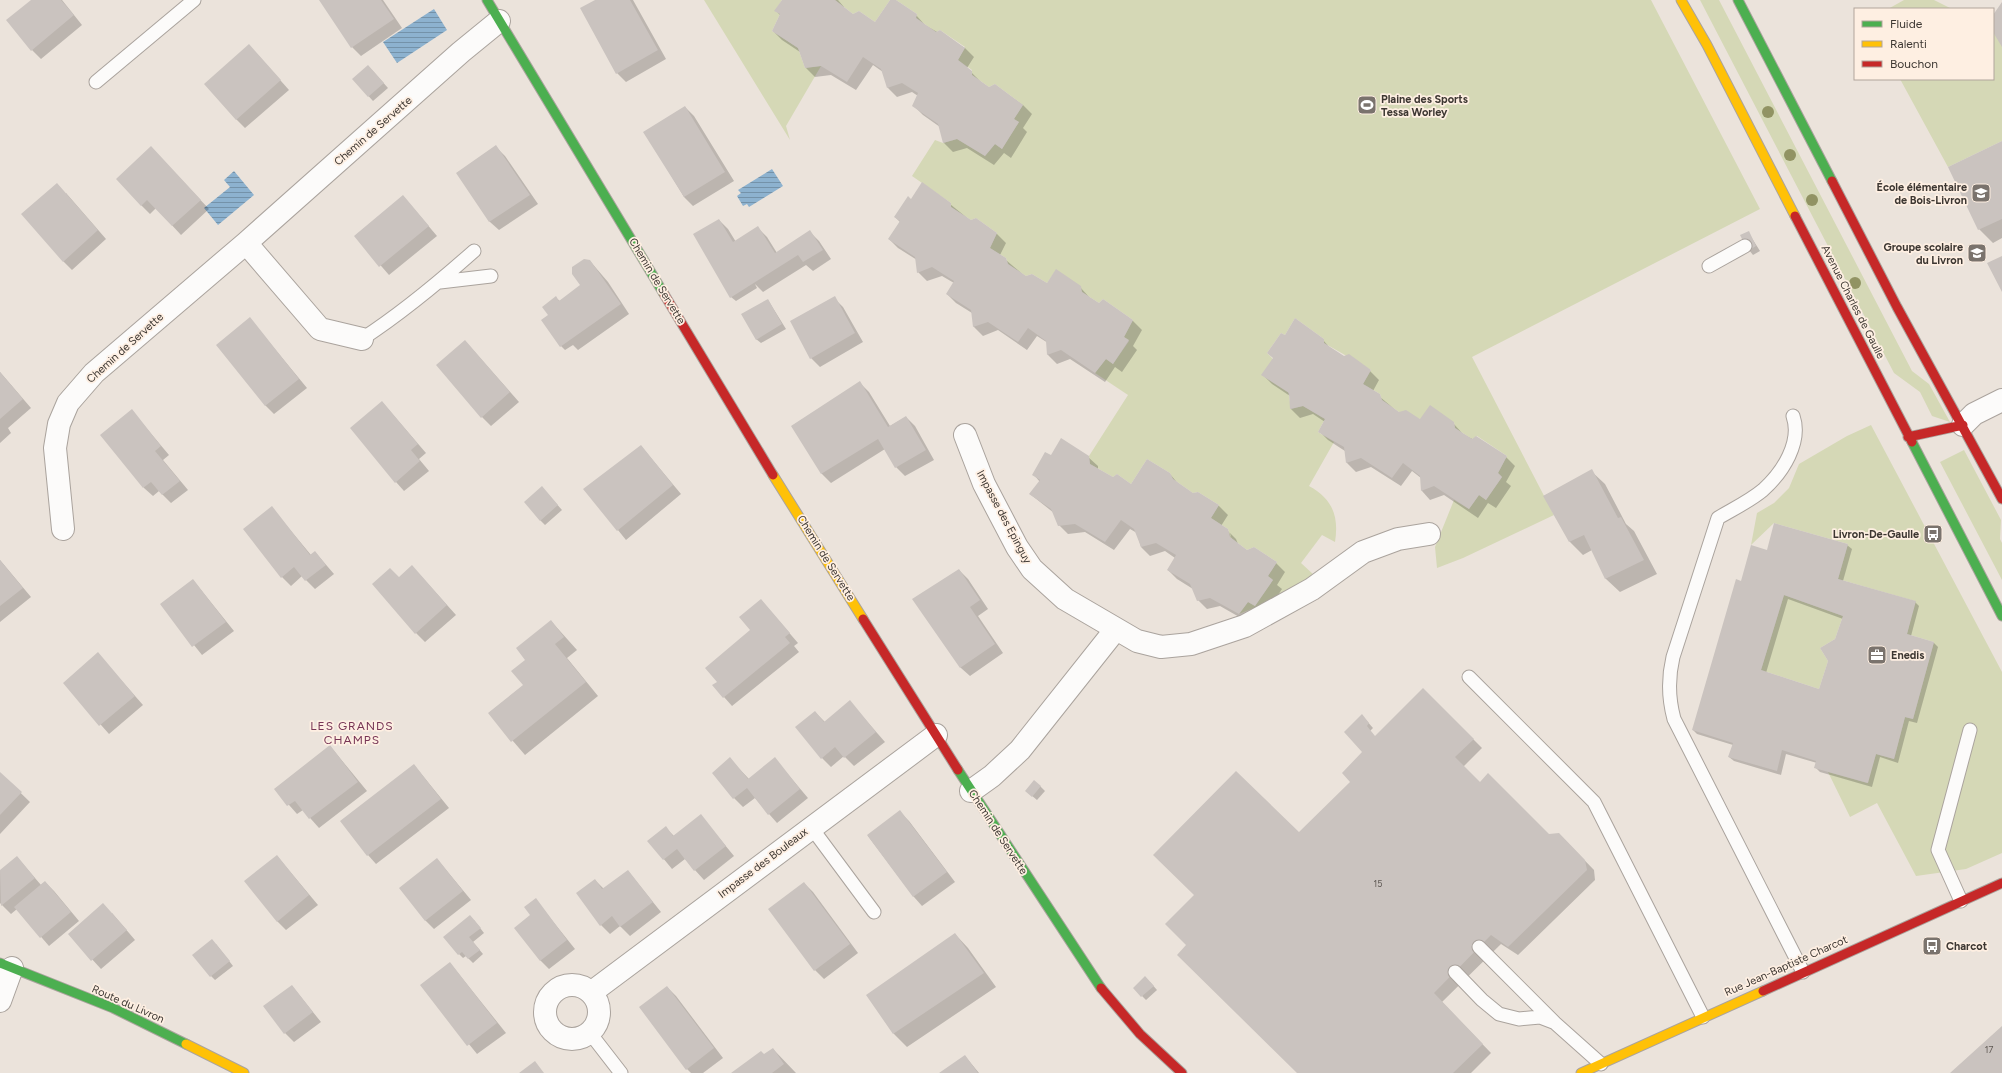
<svg xmlns="http://www.w3.org/2000/svg" width="2002" height="1073" viewBox="0 0 2002 1073" font-family="Figtree,sans-serif">
<style>
.green{fill:#d5d8b6}
.water{fill:url(#water-rules)}
.shadow{fill:#0003;fill-rule:evenodd}
.building{fill:#cac3bf;fill-rule:evenodd}
.lines{fill:none;stroke-linecap:round;stroke-linejoin:round}
.lane-casing{stroke:#aaa39d;stroke-width:15}
.street-casing{stroke:#aaa39d;stroke-width:24}
.fast-casing{stroke:#aaa39d;stroke-width:11}
.slow-casing{stroke:#aaa39d;stroke-width:11}
.jam-casing{stroke:#aaa39d;stroke-width:11}
.lane{stroke:#fcfbfa;stroke-width:13}
.street{stroke:#fcfbfa;stroke-width:22}
.fast{stroke:#4caf50;stroke-width:9}
.slow{stroke:#ffc107;stroke-width:9}
.jam{stroke:#c62828;stroke-width:9}
.tree{fill:#919363}
.labels{text-anchor:middle;dominant-baseline:central;stroke-width:3.5;stroke-linejoin:round;paint-order:stroke}
.number-label{font-size:9px;fill:#605a55}
.poi-label{font-size:11px;font-weight:bold;fill:#3d3732;stroke:#feefe2;text-anchor:start}
.street-label{font-size:11px;fill:#3d3732;stroke:#feefe2}
.neighbourhood-label{font-size:12px;letter-spacing:1px;fill:#773555;stroke:#feefe2}
</style>
<defs>
<pattern id="water-rules" width="6" height="5" patternUnits="userSpaceOnUse"><rect width="6" height="5" fill="#8db2cf"/><path d="M0 2.5h6" fill="none" stroke="#7492a9"/></pattern>
</defs>
<rect width="100%" height="100%" fill="#ebe3db"/>
<path class="green" d="M704 0H782L775 11 780 14 772 31 798 48 805 68 821 66 786 126 790 140Z
M835 0H890L875 22 859 11 853 14Z
M896 0H1651L1760 209 1472 357 1554 515 1463 558 1437 568 1435 547 1454 500 1469 509 1479 495 1486 500 1502 477 1498 473 1507 456 1477 436 1472 439 1455 428 1454 422 1420 419 1399 412 1382 400 1380 394 1363 384 1371 370 1324 343V339L1295 318 1285 335 1281 333 1267 353C1282 366 1289 390 1291 409L1303 406 1325 419 1318 432 1334 442 1309 486C1333 499 1339 517 1335 542L1322 535 1301 563 1314 575 1268 602 1239 614 1248 602 1255 606 1273 580 1268 576 1277 562 1254 547 1247 550 1230 537 1228 529 1211 518 1219 505 1198 492 1193 493 1173 479 1170 473 1147 459 1131 484 1117 474 1113 477 1090 464 1089 456 1128 395 1095 373 1106 359 1113 364 1129 341 1124 337 1133 320 1103 299 1099 303 1082 292 1056 270 1047 283 1032 274 1026 276 1008 264 1006 258 990 248 997 233 976 218 971 220 951 207V203L912 176 935 140 943 143 957 139 985 156 995 144 1002 149 1019 122 1014 119 1023 105 995 84 989 87 972 75V70L958 60 965 47 940 30 936 32 916 18 917 14Z
M1700 0H1719L1912 371 1929 384 1950 422 1932 416 1920 392 1894 373Z
M1904 0H1934L1952 9H1888Z
M2002 11V141L1948 167 1900 79H1993V16Z
M1871 425 2002 672V853L1966 869 1916 876 1877 803 1850 817 1828 772 1867 783 1876 754 1894 759 1905 717 1913 719 1934 642 1907 634 1915 601 1838 579 1848 544 1774 523 1751 545 1757 513 1774 503 1789 488 1799 464 1847 436Z
M1964 450 2001 520 2000 539 2002 543V580L1940 462Z
M1784 595 1843 616 1835 639 1820 648 1828 661 1819 689 1761 670Z"/>
<path class="water" d="M434 9 447 30 397 63 383 42Z
M772 169 783 186 749 207 747 204 743 206 737 196 741 193 738 190Z
M234 171 254 195 218 225 204 208 230 187 224 180Z"/>
<path class="shadow" d="M33 0H62L82 25 41 59 32 50Z
M321 0H383L402 28 361 56 352 47Z
M597 0H633L666 59 626 82 617 73Z
M783 0H838L844 7V9L853 15 875 23 891 0H895L916 15 925 25 965 48 974 57 967 68 981 82 989 88 994 85 1023 105 1032 114 1023 128 1027 132 1011 158 1004 153 994 165 967 148 953 152 944 143 940 127 923 115 914 106 918 96 912 92 897 97 888 88 883 72 873 65 856 90 831 75 815 77 806 68 800 52 782 40 773 31 781 16 776 11Z
M257 54 289 90 245 128 236 119Z
M372 70 388 88 373 101 353 79Z
M685 107 694 116 734 181 693 206 684 197 645 132Z
M2002 142V238L1993 243 1979 229 1950 168Z
M496 147 505 156 538 204 499 230 490 222 457 173Z
M160 157 209 209 181 235 156 208 150 214 141 205Z
M66 193 106 239 72 270 63 261Z
M403 196 437 236 389 275 355 236Z
M912 200 950 204 971 221 975 219 997 234 1006 243 1000 255 1026 277 1047 285 1080 287 1090 298 1099 304 1103 301 1133 321 1142 330 1133 346 1137 350 1122 372 1115 367 1105 382 1070 359 1057 364 1048 355V343L1037 336 1027 350 998 330 983 336 974 327 972 313 956 303 947 294 954 283 942 276 927 281 918 272 917 260 898 248 889 239 900 222 895 217Z
M719 220 728 229 736 242 758 228 767 237 777 253 810 232 819 241 831 259 813 271 806 265 763 292 755 284 757 288 736 301 731 297Z
M1748 232 1760 251 1753 255 1749 250Z
M590 261 608 282 629 314 578 350 573 345 565 350 561 346 550 315 556 298 560 301 582 285Z
M834 298 843 307 863 342 820 367 811 358Z
M768 300 786 329 761 343 756 339Z
M250 319 307 388 274 414 265 405Z
M1285 337 1323 340 1332 350 1370 371 1379 380 1373 391 1399 413 1421 421 1453 423 1463 434 1506 457 1515 466 1506 482 1511 486 1496 508 1488 503 1478 518 1444 495 1430 500 1422 491 1421 478 1412 471 1401 486 1371 467 1356 472 1347 463 1345 451 1328 440 1319 431 1325 422 1313 414 1300 418 1291 409 1290 396 1272 384 1263 375 1274 359Z
M465 341 519 402 491 426 482 417Z
M0 372 31 408 8 428 11 433 0 443Z
M860 383 869 392 890 426 906 417 915 426 934 460 905 476 896 467 885 449 831 483 822 474 792 426Z
M382 402 426 453 419 459 429 471 404 491 396 482Z
M132 411 169 455 163 460 188 490 171 503 159 491 153 496 144 488Z
M641 446 681 494 626 540 585 489Z
M1051 457H1088L1098 466V470L1113 478 1131 485 1170 474 1180 486 1192 494 1198 493 1219 506 1228 515 1221 526 1229 532 1232 541 1230 533 1236 539 1238 544 1247 551 1276 563 1285 572 1277 585 1282 589 1265 615 1248 622 1220 606 1207 609 1198 600 1193 589 1177 579 1168 570 1175 558 1165 551 1150 556 1141 547 1137 533 1130 529 1114 550 1085 532 1068 534 1059 525 1054 513 1030 494 1040 482 1034 475Z
M1591 471 1605 484 1626 524 1634 531 1657 574 1620 592 1606 579 1592 550 1583 555 1570 542 1544 496Z
M546 492 562 510 545 525 540 520Z
M272 508 311 555 315 552 334 574 315 589 302 576 291 586 282 577Z
M1847 545 1852 549 1843 581 1915 602 1919 606 1911 636 1934 643 1938 647 1917 723 1909 721 1898 763 1880 757 1872 787 1820 772 1815 767 1817 763 1786 754 1781 775 1734 761 1729 757 1733 745 1697 734 1693 730 1742 582 1768 551ZM1788 599 1843 619 1820 691 1766 673Z
M0 560 31 597 0 622Z
M959 570 968 579 988 609 978 616 1003 653 970 676 961 668 914 600Z
M421 576 456 615 425 642 416 633 399 578Z
M193 580 234 631 202 655 161 604Z
M761 600 798 643 794 646 799 652 732 706 724 697 718 682 751 630Z
M551 621 577 650 567 658 598 696 525 755 489 713 524 685 527 660Z
M106 663 143 705 109 734 64 683Z
M1423 689 1482 748 1463 767 1480 784 1549 835 1559 834 1594 870 1595 880 1518 955 1501 944 1442 1002 1491 1053 1471 1073H1298L1299 834 1351 782 1363 752 1366 720 1373 728 1370 731 1375 737Z
M850 702 885 742 854 766 844 756 831 767 822 758 815 712 825 722Z
M330 746 367 791 319 828 303 810 297 814 275 789Z
M730 759 749 779 775 759 808 798 777 823 755 798 743 807 734 798Z
M414 765 449 808 376 864 368 855Z
M0 773 30 802 0 834Z
M1040 786 1045 791 1037 800 1031 795Z
M900 812 909 821 955 882 922 906 914 897 868 836Z
M701 816 734 856 704 880 685 859 672 869 649 841 666 828 674 836Z
M277 856 318 905 286 930 277 921Z
M17 857 41 885 45 882 54 891 79 921 49 946 17 909 11 914 0 903V871Z
M437 859 471 900 434 929 425 920Z
M628 871 661 912 630 936 620 926 610 934 601 925 595 880 604 889Z
M804 883 813 892 858 953 824 979 815 970Z
M535 899 575 949 549 969 540 960 531 916Z
M112 913 135 940 101 969 69 934Z
M474 920 484 933 473 942 483 954 473 963 466 956 463 958 459 954Z
M955 934 968 948 996 987 907 1047 894 1034 868 996Z
M216 944 233 966 215 980 211 976Z
M450 963 506 1033 477 1054 421 985Z
M1150 982 1157 990 1146 1000 1142 996Z
M292 986 321 1022 294 1042 285 1033Z
M667 987 676 996 723 1058 703 1073H691L687 1069Z
M773 1049 796 1073H732L764 1055Z
M965 1056 979 1073H941Z"/>
<path class="building" d="M31 0H61L74 15 31 51 6 20Z
M319 0H381L394 19 351 48Z
M595 0H630L658 50 616 74 580 8Z
M782 0H835L853 14 859 11 875 22 890 0H896L917 14 916 18 936 32 940 30 965 48 958 60 972 71V75L989 87 995 84 1023 105 1014 119 1019 122 1002 149 995 144 985 156 957 139 943 143 938 124 912 106 918 93 902 83 887 88 881 69 863 57 847 82 821 66 805 68 798 48 772 31 780 14 774 11Z
M2002 2V47L1993 32V15Z
M249 44 281 80 236 120 204 84Z
M368 65 384 83 368 97 352 79Z
M685 106 725 172 684 197 643 132Z
M2002 141V219L1978 230 1948 167Z
M496 145 530 195 489 222 456 173Z
M151 146 201 200 172 226 147 200 141 206 116 179Z
M922 182 951 203V207L971 220 976 218 997 233 990 248 1006 258 1008 264 1026 276 1032 274 1047 283 1056 269 1081 286 1082 292 1099 303 1103 299 1133 320 1124 337 1129 340 1113 364 1106 359 1095 373 1061 350 1047 355 1046 341 1028 328 1018 342 988 322 973 327 971 310 946 294 954 281 932 267 917 273 915 257 888 239 900 221 894 217 908 196 911 199Z
M57 183 98 230 63 262 21 214Z
M403 195 429 226 379 267 354 236Z
M719 219 733 242 758 226 775 253 810 230 823 250 803 262 798 255 730 298 693 234Z
M1749 231 1756 246 1748 251 1740 235Z
M2002 256V292L1987 263Z
M584 259 590 260 621 304 560 347 541 320 548 315 542 307 556 296 559 301 580 285 572 274V267Z
M835 296 855 333 810 359 790 321Z
M768 299 782 324 756 340 741 314Z
M250 317 299 379 265 406 216 345Z
M1295 318 1324 339V343L1344 356 1349 354 1371 370 1363 384 1380 394 1382 400 1399 412 1406 410 1420 419 1430 405 1454 422 1455 428 1472 439 1476 436 1507 456 1498 473 1502 477 1486 500 1479 495 1469 509 1434 486 1421 491 1420 476 1403 463 1392 478 1361 458 1346 463 1344 447 1318 432 1325 419 1303 406 1290 409 1289 393 1261 375 1273 358 1267 353 1281 333 1285 335Z
M465 340 510 392 481 418 436 365Z
M0 372 23 399 0 419Z
M860 381 888 427 906 416 926 450 895 468 878 439 821 474 791 426Z
M382 401 418 444 411 450 420 461 395 483 350 428Z
M132 409 161 446 155 451 180 481 162 495 151 482 143 488 100 435Z
M1061 438 1089 456 1090 464 1113 477 1117 474 1131 484 1147 459 1170 473 1173 479 1193 493 1198 492 1219 505 1211 518 1228 529 1230 537 1247 550 1254 547 1277 562 1268 576 1273 580 1255 606 1248 602 1239 614 1210 598 1197 601 1190 584 1167 570 1176 555 1156 543 1141 547 1134 529 1121 520 1105 542 1075 524 1058 526 1051 509 1029 494 1040 480 1032 475 1045 452 1051 455Z
M641 445 673 485 617 531 583 489Z
M1592 469 1618 518 1621 517 1644 560 1605 579 1584 535 1569 542 1543 496Z
M542 486 558 505 540 521 524 502Z
M272 506 310 555 315 551 326 565 305 581 294 567 281 578 243 529Z
M1774 523 1848 544 1838 579 1916 601 1907 634 1934 642 1913 719 1905 717 1894 759 1876 754 1868 783 1814 768 1816 761 1782 750 1777 771 1728 757 1733 743 1692 730 1736 579 1741 581 1751 545 1767 550ZM1784 595 1843 616 1835 639 1820 648 1828 661 1819 689 1761 670Z
M0 560 23 588 0 606Z
M412 565 447 605 415 634 372 584 390 568 399 577Z
M959 569 980 600 970 607 995 644 960 668 912 599Z
M193 579 226 622 192 647 160 604Z
M761 599 790 633 785 637 790 643 723 698 712 685 717 682 705 668 750 630 739 617Z
M551 620 564 637 555 644 586 682 511 742 488 713 523 685 511 671 525 660 516 648Z
M98 652 135 696 99 726 63 683Z
M1423 688 1474 739 1455 757 1480 782 1488 773 1549 834 1559 833 1585 860 1587 870 1508 947 1491 935 1434 993 1483 1044 1453 1073H1297L1177 955 1186 945 1165 924 1194 895 1153 855 1236 771 1299 832 1350 782 1342 773 1362 752 1344 732 1362 714 1369 723 1367 726 1375 736Z
M850 700 876 732 844 758 835 747 821 759 795 727 815 711 824 722Z
M330 745 358 782 309 819 295 801 287 806 274 789Z
M730 757 748 779 775 757 800 789 768 815 747 788 733 799 712 773Z
M414 764 441 799 367 856 340 821Z
M0 772 22 792 0 815Z
M1034 780 1041 786 1032 797 1025 791Z
M900 810 947 872 913 897 867 835Z
M701 814 726 846 694 871 677 849 663 860 647 841 666 826 673 836Z
M277 855 309 895 277 922 244 881Z
M17 856 35 878 1 906 0 870Z
M437 858 463 891 425 921 399 888Z
M628 870 653 902 620 927 612 916 600 926 576 893 595 879 602 889Z
M45 881 71 912 40 938 14 907Z
M804 882 850 944 814 971 768 909Z
M536 898 567 940 540 961 514 928 530 915 524 907Z
M103 903 127 930 91 961 68 934Z
M470 915 481 928 469 937 480 950 468 959 462 952 458 955 443 937Z
M955 933 984 973 893 1034 866 995Z
M212 939 230 961 210 977 192 955Z
M450 962 497 1023 467 1046 420 985Z
M1145 976 1154 986 1141 997 1133 988Z
M292 985 313 1012 284 1034 263 1006Z
M667 986 714 1048 686 1070 639 1007Z
M2002 1026V1073H1950Z
M773 1048 784 1064 772 1073H731L761 1051 764 1054Z
M965 1055 978 1073H939Z
M535 1061 544 1073H519Z"/>
<g class="lines">
<g class="lane-casing">
<path id="lane" d="M96 82 194 0
M1709 266 1745 246
M440 282 491 276
M362 339C402 313 438 283 474 251
M1793 416C1802 442 1783 472 1763 490 1750 501 1733 509 1718 518L1673 657C1668 678 1668 697 1674 719L1803 972
M1469 677 1594 802 1703 1017
M811 827 874 912
M1961 901 1938 850 1970 730
M1479 947 1555 1023 1601 1064
M1455 972 1482 1000 1499 1014 1519 1019 1540 1017 1553 1022
M590 1033 621 1073"/>
</g>
<g class="street-casing">
<path id="street" d="M246 243 320 329 362 339
M1963 425 1974 414 2002 400
M965 435 984 484 1017 547 1032 569 1065 599 1137 641 1161 647 1191 644 1245 626 1312 589 1363 552 1398 539 1429 534
M63 529 55 448 59 424 68 403 94 373 246 243 461 52 499 21
M971 791 992 776 1020 750 1116 629
M545 1012a27 27 0 1 1 54 0a27 27 0 1 1-54 0Z
M592 992 936 735
M0 1001 12 968"/>
</g>
<g class="fast-casing">
<path id="fast" d="M487 0 664 294
M1738 0 1832 181
M1912 442 2002 616
M958 770 1101 988
M0 963 113 1008 186 1044"/>
</g>
<g class="slow-casing">
<path id="slow" d="M1681 0 1707 45 1795 216
M773 475 863 619
M186 1044 244 1073
M1581 1073 1763 991"/>
</g>
<g class="jam-casing">
<path id="jam" d="M1832 181 1897 307 2002 499
M1795 216 1912 442
M664 294 773 475
M1908 437 1963 425
M863 619 958 770
M1101 988 1140 1034 1182 1073
M1763 991 2002 883"/>
</g>
<use href="#lane" class="lane"/>
<use href="#street" class="street"/>
<use href="#fast" class="fast"/>
<use href="#slow" class="slow"/>
<use href="#jam" class="jam"/>
</g>
<g class="tree">
<circle cx="1768" cy="112" r="6"/>
<circle cx="1790" cy="155" r="6"/>
<circle cx="1812" cy="200" r="6"/>
<circle cx="1855" cy="283" r="6"/>
</g>
<defs>
<g id="stadium-square" transform="scale(1)"><rect x="-9" y="-9" width="18" height="18" rx="4" fill="#7a736d" stroke="#feefe2"/><path d="M0-5a6.5 5 0 1 0 0 10a6.5 5 0 1 0 0-10ZM-3.5-1.8h7v3.6h-7Z" fill="#fff"/></g>
<g id="school-square" transform="scale(1)"><rect x="-9" y="-9" width="18" height="18" rx="4" fill="#7a736d" stroke="#feefe2"/><path d="M0-5L7-2L0 1L-7-2ZM-4 1L0 2.5L4 1V4Q0 6-4 4Z" fill="#fff"/></g>
<g id="bus-square" transform="scale(1)"><rect x="-9" y="-9" width="18" height="18" rx="4" fill="#7a736d" stroke="#feefe2"/><path d="M-5-6H5V4H4V6H2V4H-2V6H-4V4H-5ZM-3.5-4V0h7V-4ZM-3.5 1.2v1.5H-2V1.2ZM2 1.2v1.5H3.5V1.2Z" fill="#fff"/></g>
<g id="office-square" transform="scale(1)"><rect x="-9" y="-9" width="18" height="18" rx="4" fill="#7a736d" stroke="#feefe2"/><path d="M-6-3h4V-5.5h4V-3h4V5H-6ZM-1-4.5V-3h2v-1.5ZM-6 0V1H6V0Z" fill="#fff"/></g>
</defs>
<g fill-rule="evenodd">
<use href="#stadium-square" x="1367" y="105"/>
<use href="#school-square" x="1981" y="193"/>
<use href="#school-square" x="1977" y="253"/>
<use href="#bus-square" x="1933" y="534"/>
<use href="#office-square" x="1877" y="655"/>
<use href="#bus-square" x="1932" y="946"/>
</g>
<g class="labels">
<g class="number-label">
<text x="1378" y="883">15</text>
<text x="1989" y="1049">17</text>
</g>
<g class="poi-label">
<text x="1381" y="99">Plaine des Sports<tspan x="1381" dy="13">Tessa Worley</tspan></text>
<text x="1967" y="187" text-anchor="end">École élémentaire<tspan x="1967" dy="13">de Bois-Livron</tspan></text>
<text x="1963" y="247" text-anchor="end">Groupe scolaire<tspan x="1963" dy="13">du Livron</tspan></text>
<text x="1919" y="534" text-anchor="end">Livron-De-Gaulle</text>
<text x="1891" y="655">Enedis</text>
<text x="1946" y="946">Charcot</text>
</g>
<g class="street-label">
<text transform="translate(373 131) rotate(-41)">Chemin de Servette</text>
<text transform="translate(657 281) rotate(59)">Chemin de Servette</text>
<text transform="translate(1853 302) rotate(63)">Avenue Charles de Gaulle</text>
<text transform="translate(125 348) rotate(-42)">Chemin de Servette</text>
<text transform="translate(1004 517) rotate(62)">Impasse des Epinguy</text>
<text transform="translate(826 558) rotate(58)">Chemin de Servette</text>
<text transform="translate(998 832) rotate(57)">Chemin de Servette</text>
<text transform="translate(763 863) rotate(-37)">Impasse des Bouleaux</text>
<text transform="translate(1786 966) rotate(-24)">Rue Jean-Baptiste Charcot</text>
<text transform="translate(128 1004) rotate(24)">Route du Livron</text>
</g>
<g class="neighbourhood-label">
<text x="352" y="726">LES GRANDS<tspan x="352" dy="14">CHAMPS</tspan></text>
</g>
</g>
<rect x="1854" y="8" width="140" height="72" fill="#feefe2" stroke="#b1a59c"/>
<rect x="1862" y="21" width="20" height="6" fill="#4caf50" stroke="#b1a59c"/>
<text x="1890" y="28" font-size="12" fill="#3d3732">Fluide</text>
<rect x="1862" y="41" width="20" height="6" fill="#ffc107" stroke="#b1a59c"/>
<text x="1890" y="48" font-size="12" fill="#3d3732">Ralenti</text>
<rect x="1862" y="61" width="20" height="6" fill="#c62828" stroke="#b1a59c"/>
<text x="1890" y="68" font-size="12" fill="#3d3732">Bouchon</text>
</svg>
